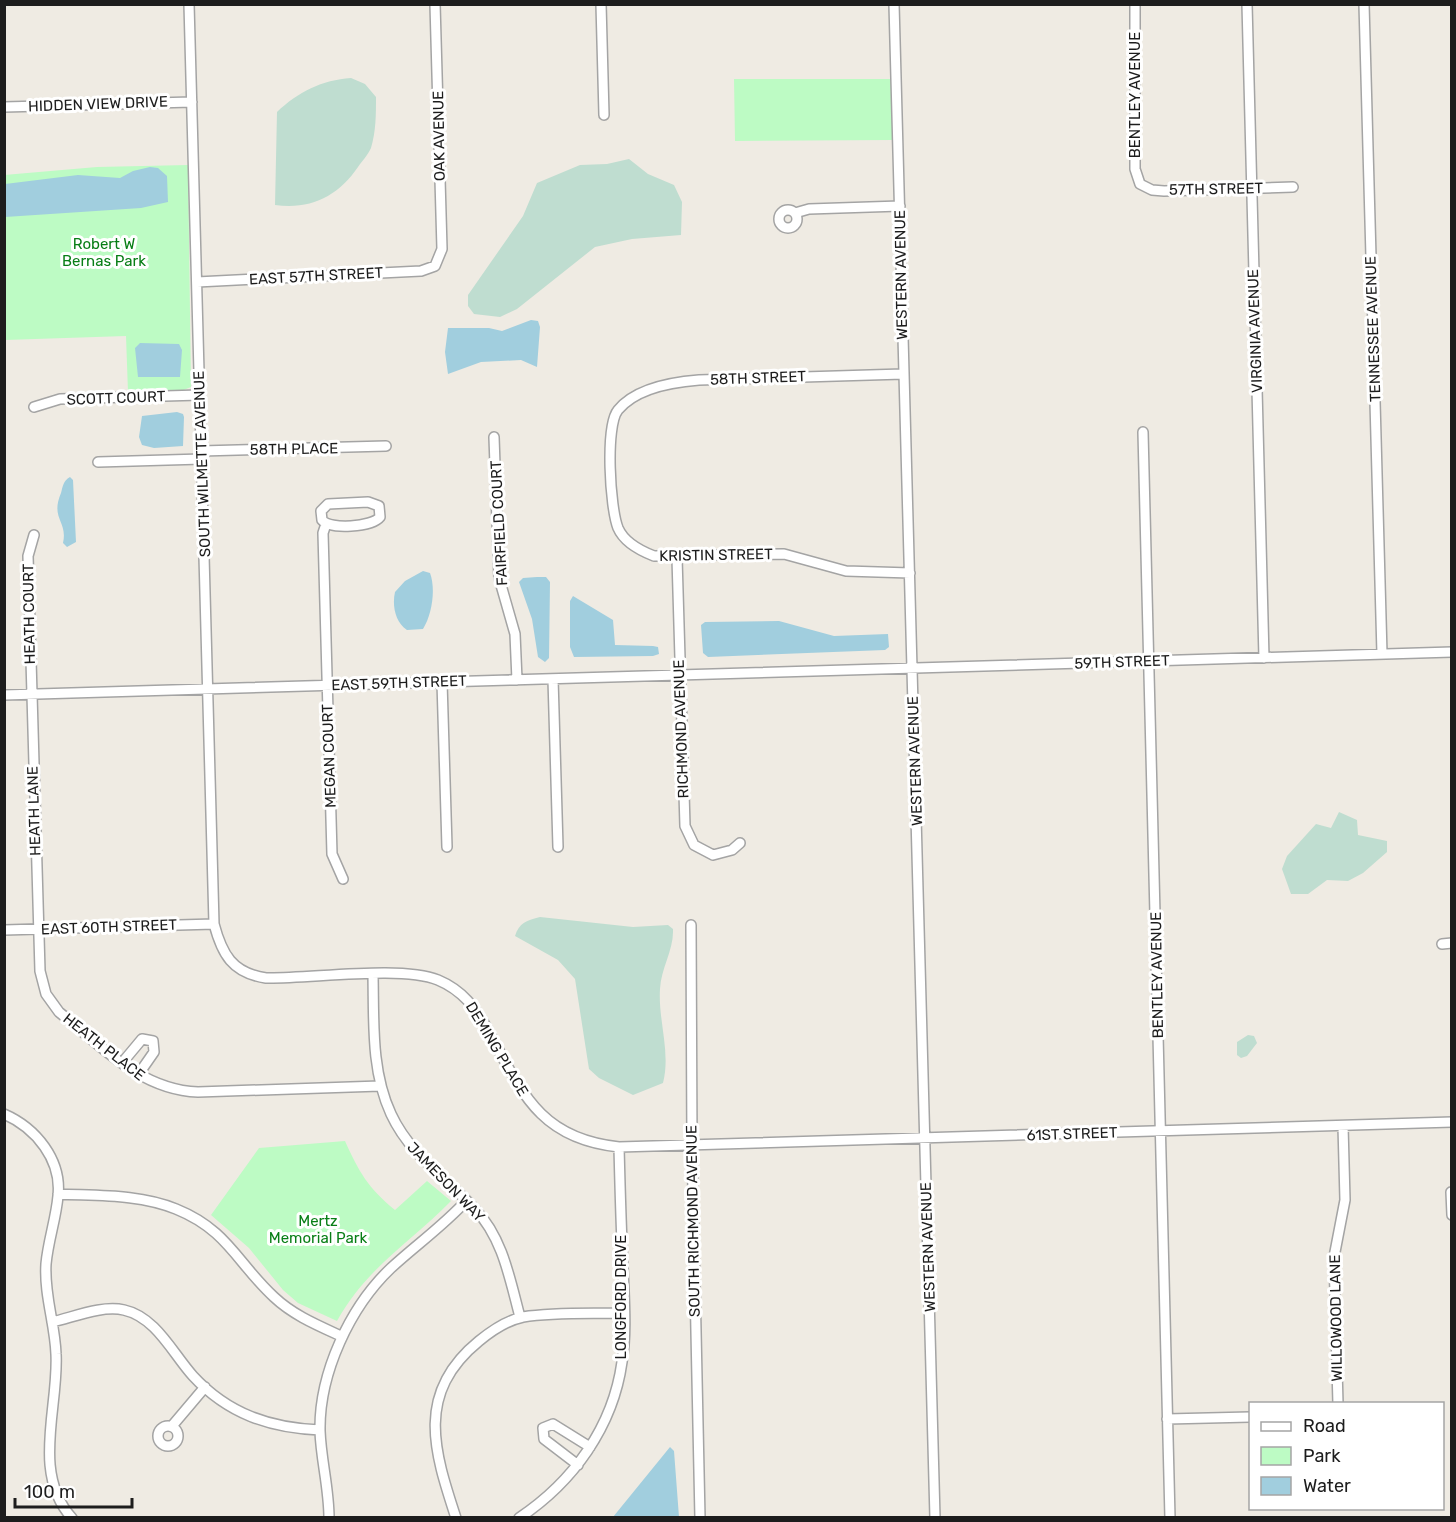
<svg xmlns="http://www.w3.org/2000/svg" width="1456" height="1522" viewBox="0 0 1456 1522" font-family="Rubik,sans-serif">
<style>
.wetland{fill:#bfddd0}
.park{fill:#bdfbc4}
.water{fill:#a1cede}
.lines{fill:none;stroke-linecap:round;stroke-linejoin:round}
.minor-casing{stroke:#a4a4a4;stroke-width:12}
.minor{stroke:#fff;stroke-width:9}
.labels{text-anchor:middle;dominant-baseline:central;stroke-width:6;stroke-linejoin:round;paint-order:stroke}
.street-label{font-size:15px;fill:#1d1d1d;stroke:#fff}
.park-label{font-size:15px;fill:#087e16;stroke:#fff}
</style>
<rect width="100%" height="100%" fill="#efebe3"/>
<path class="wetland" d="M351 78 365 84 376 97C376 115 376 131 371 148 368 155 362 161 358 167 338 196 311 210 275 205L277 112C298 92 322 80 351 78Z
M629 159 648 174 674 185 682 202 681 235 632 239 595 247 517 309 500 317 474 314 468 306V295L523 216 537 183 580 165 607 164Z
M1339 812 1357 820 1358 835 1387 841V852L1363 873 1348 881 1327 880 1308 894H1291L1282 869 1287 856 1316 824 1331 828Z
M540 917 633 927 668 925 673 929C674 950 661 968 660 989 658 1021 671 1052 663 1083L633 1095 599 1078 589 1069 575 979 558 960 515 936C519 923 527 920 540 917Z
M1248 1035 1254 1036 1257 1043 1247 1056 1241 1058 1237 1055V1042Z"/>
<path class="park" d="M734 79H892L893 140 735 141Z
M188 165 191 387 181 391 128 392 126 336 5 340 4 175 97 167Z
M345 1141C359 1172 368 1188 395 1210L427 1181 451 1201C410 1243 367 1267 337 1321L298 1303 283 1290 249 1248 211 1215 259 1148Z"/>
<path class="water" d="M150 167 158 168 167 176 168 202 141 208 5 217V184L78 175 120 178 133 171Z
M531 320 538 321 540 327 537 367 521 360 481 362 448 374 445 352 448 328H489L502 331Z
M140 343 179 344 182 350 180 377H138L135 348Z
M177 412 183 414 184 417 183 446 154 448 142 445 139 437 142 416Z
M70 477 73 480 76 542 67 547 63 543C68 521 50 519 61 493 63 486 63 481 70 477Z
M423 571 430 573C436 589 432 615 423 629L407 630C395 622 392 605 395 592L405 581Z
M537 577H546L550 582 549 658 545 662 538 657 532 619 519 582 523 578Z
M573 596 613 620 615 645 653 646 658 647 659 654 653 656 574 657 570 647V601Z
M779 621 834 636 888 634 889 647 885 650 708 657 703 653 701 625 705 622Z
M670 1447 674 1451 679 1517H613Z"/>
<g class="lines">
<g class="minor-casing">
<path id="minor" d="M189 4 214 924C222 954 232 973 266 978 310 979 401 965 438 980 462 990 476 1008 488 1030 522 1093 540 1139 619 1147L1452 1122
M601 4 604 115
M894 4 935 1518
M1135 4V169L1140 184 1152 190 1164 191 1293 187
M1247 4 1264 658
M1364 4 1382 654
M4 107 192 102
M779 219a9 9 0 1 1 18 0a9 9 0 1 1-18 0Z
M795 213 809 209 900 206
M197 282 421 271 435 266 442 249 435 4
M903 374 699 380C673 382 636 388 618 410 605 426 610 508 618 528 624 542 641 551 654 556L784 554 846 571 910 573
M34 407 60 399 200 395
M1143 432 1170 1518
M494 437 499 578 515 634 517 680
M201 451 386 446
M98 462 202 459
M368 502 379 506 380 517C372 527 330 530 322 520L321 511 328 504Z
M326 524 323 533 332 854 343 879
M34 535 28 556 40 971 46 994 59 1012C101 1046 141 1090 198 1092L380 1086
M677 558 685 826 694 845 713 855 732 850 740 843
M553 679 558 847
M442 682 447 847
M4 695 1452 652
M691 925 692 1145 700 1518
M4 930 214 924
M1442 944 1452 943
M373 975C374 1022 371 1071 391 1114 410 1155 446 1178 475 1209 503 1238 510 1280 520 1317
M122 1063 142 1039 153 1041 154 1052 138 1075
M4 1114C36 1128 62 1160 58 1196 56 1219 48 1241 46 1264 44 1295 55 1324 56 1354 59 1407 31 1473 72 1518
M1451 1192 1452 1215
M58 1194C98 1196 139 1194 176 1209 228 1230 237 1263 274 1297 293 1315 317 1325 341 1336
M52 1322C74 1317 102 1305 124 1310 156 1317 173 1354 193 1376 228 1414 270 1428 320 1430
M1338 1404 1334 1257 1345 1200 1343 1126
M1167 1419 1250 1417
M158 1436a10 10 0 1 1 20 0a10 10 0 1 1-20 0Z
M172 1426 205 1387
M578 1465 544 1439 543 1428 553 1424 590 1447
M329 1518C329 1488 321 1460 320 1431 319 1373 350 1307 391 1268 416 1245 443 1226 466 1201
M456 1518C434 1451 415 1393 479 1341 490 1332 508 1320 523 1317 556 1312 591 1314 624 1313
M519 1518C573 1482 613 1427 622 1362 627 1331 624 1298 623 1266 621 1226 620 1187 619 1147"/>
</g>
<use href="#minor" class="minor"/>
</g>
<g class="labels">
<g class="street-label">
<text transform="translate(1135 95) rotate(-90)">BENTLEY AVENUE</text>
<text transform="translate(98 104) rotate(-2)">HIDDEN VIEW DRIVE</text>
<text transform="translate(439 136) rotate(-91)">OAK AVENUE</text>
<text transform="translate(1216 189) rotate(-1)">57TH STREET</text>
<text transform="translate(901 275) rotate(-91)">WESTERN AVENUE</text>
<text transform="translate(316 276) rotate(-3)">EAST 57TH STREET</text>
<text transform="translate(1373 329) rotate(-92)">TENNESSEE AVENUE</text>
<text transform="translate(1255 331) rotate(-92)">VIRGINIA AVENUE</text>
<text transform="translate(758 378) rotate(-2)">58TH STREET</text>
<text transform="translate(116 398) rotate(-2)">SCOTT COURT</text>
<text transform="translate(294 449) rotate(-1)">58TH PLACE</text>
<text transform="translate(202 464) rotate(-92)">SOUTH WILMETTE AVENUE</text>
<text transform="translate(499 523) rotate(-93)">FAIRFIELD COURT</text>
<text transform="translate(716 555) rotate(-1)">KRISTIN STREET</text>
<text transform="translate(29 614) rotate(-91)">HEATH COURT</text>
<text transform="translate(1122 662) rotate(-2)">59TH STREET</text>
<text transform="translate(399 683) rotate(-2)">EAST 59TH STREET</text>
<text transform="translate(681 729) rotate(-92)">RICHMOND AVENUE</text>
<text transform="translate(329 756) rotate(-92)">MEGAN COURT</text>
<text transform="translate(915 761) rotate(-92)">WESTERN AVENUE</text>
<text transform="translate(34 811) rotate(-92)">HEATH LANE</text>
<text transform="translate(109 927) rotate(-2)">EAST 60TH STREET</text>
<text transform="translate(1157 975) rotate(-91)">BENTLEY AVENUE</text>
<text transform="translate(104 1047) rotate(38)">HEATH PLACE</text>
<text transform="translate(497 1049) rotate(59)">DEMING PLACE</text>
<text transform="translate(1072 1134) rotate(-2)">61ST STREET</text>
<text transform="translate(446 1182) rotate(46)">JAMESON WAY</text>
<text transform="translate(693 1221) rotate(-91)">SOUTH RICHMOND AVENUE</text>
<text transform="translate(928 1247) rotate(-92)">WESTERN AVENUE</text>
<text transform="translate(621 1297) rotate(-90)">LONGFORD DRIVE</text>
<text transform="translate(1336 1318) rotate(-91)">WILLOWOOD LANE</text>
</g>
<g class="park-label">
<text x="104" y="244">Robert W<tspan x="104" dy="17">Bernas Park</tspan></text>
<text x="318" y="1221">Mertz<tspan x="318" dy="17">Memorial Park</tspan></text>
</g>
</g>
<rect width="1456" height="1522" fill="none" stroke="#1d1d1d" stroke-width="12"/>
<rect x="1249" y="1402" width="195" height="108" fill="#ffffff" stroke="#a5a5a5" stroke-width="1.5"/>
<rect x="1261" y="1422" width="30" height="9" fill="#ffffff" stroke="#a5a5a5" stroke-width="1.5"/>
<text x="1303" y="1432" font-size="18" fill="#1d1d1d">Road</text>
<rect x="1261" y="1447" width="30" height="18" fill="#bdfbc4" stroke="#a5a5a5" stroke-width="1.5"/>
<text x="1303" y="1462" font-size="18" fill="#1d1d1d">Park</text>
<rect x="1261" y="1477" width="30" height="18" fill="#a1cede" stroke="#a5a5a5" stroke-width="1.5"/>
<text x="1303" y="1492" font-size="18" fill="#1d1d1d">Water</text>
<path d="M15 1498v9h117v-9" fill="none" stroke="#1d1d1d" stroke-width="3"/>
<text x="24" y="1498" font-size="18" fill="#1d1d1d" stroke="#ffffff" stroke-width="4.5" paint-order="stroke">100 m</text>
</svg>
